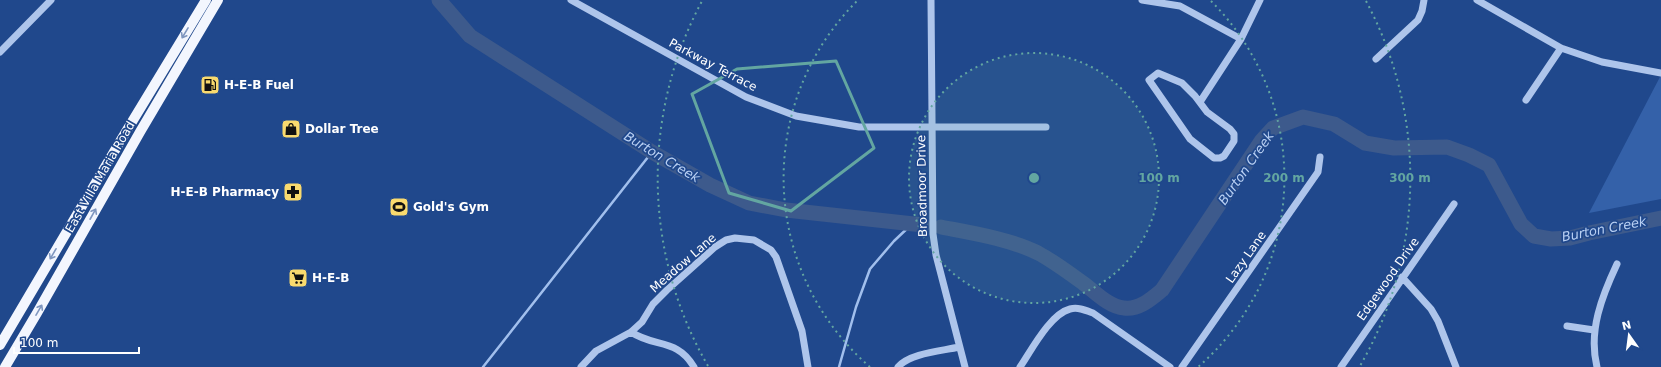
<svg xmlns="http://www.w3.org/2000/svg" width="1661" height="367" viewBox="0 0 1661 367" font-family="'DejaVu Sans',sans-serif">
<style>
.green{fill:#3461a9}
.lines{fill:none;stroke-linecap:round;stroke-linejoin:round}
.stream{stroke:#a1bfed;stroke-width:2.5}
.river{stroke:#3d5a8c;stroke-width:15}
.minor{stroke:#aec5eb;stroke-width:7}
.major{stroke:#f3f6fe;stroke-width:10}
.oneway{stroke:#7f96bf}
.marked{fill:none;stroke:#63a6a1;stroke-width:3;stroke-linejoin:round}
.ring{fill:none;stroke:#63a6a1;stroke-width:2;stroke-dasharray:2 4}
.labels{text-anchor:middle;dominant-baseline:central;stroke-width:3.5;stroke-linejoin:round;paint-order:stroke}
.street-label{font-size:12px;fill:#fff;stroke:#20488c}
.poi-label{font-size:12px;font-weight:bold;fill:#fff;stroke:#20488c;text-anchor:start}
.water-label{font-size:13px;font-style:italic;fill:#b9d0f3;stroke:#20488c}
.centre{fill:#63a6a1;stroke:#20488c;stroke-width:2}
.ring-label{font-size:12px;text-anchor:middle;font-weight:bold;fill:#63a6a1;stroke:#20488c;stroke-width:3.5;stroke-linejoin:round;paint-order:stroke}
</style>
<rect width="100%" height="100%" fill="#20488c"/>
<path class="green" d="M1661 75V199L1589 213Z"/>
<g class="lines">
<path class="stream" d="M483 367 652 152
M839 367 856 307 870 269 894 241 912 224"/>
<path class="river" d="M439 0 470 36 652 152 710 185 749 203 786 210 923 225
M941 227C972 233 1010 239 1038 253 1053 261 1069 273 1083 283 1095 292 1109 307 1124 308 1139 310 1151 299 1162 290L1262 140 1273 128 1303 117 1334 124 1365 143 1394 148 1447 147 1469 155 1489 165 1521 224 1534 236 1551 239 1570 238 1589 233 1661 218"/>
<path class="minor" d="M571 0 746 97 796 116 859 127H1046
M931 0 933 234 936 255 965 367
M1142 0 1180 6 1241 39
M1477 0 1561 48 1602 62 1661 73
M0 52 51 0
M1376 59 1418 20 1422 11 1424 0
M1158 73 1182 83 1195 96 1207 112 1230 129 1234 134V141L1224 156 1220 158H1214L1190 139 1149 80Z
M1526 100 1561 48
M1200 102 1241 39 1260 0
M1402 277 1431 309 1438 321 1456 367
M1567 326 1594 330
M631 332C655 348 677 338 694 367
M581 367 596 351 631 332 642 322 653 304 667 290 715 247 726 240 735 238 754 240 771 250 776 257 802 331 808 367
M898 367C910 353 942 351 959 347
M1020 367C1031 351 1050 314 1070 309 1078 307 1085 310 1093 313L1170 367
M1182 367 1318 172 1320 157
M1341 367 1454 204
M1597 367C1588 331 1602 296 1617 264"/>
<path class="major" d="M0 345 121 140 206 0
M5 367 37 313 140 132 218 0"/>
</g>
<defs><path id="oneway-shaft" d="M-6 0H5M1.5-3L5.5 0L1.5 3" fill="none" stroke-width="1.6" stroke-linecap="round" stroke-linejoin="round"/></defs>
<g class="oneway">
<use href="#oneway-shaft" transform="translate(185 33) rotate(121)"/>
<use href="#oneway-shaft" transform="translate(93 214) rotate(-61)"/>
<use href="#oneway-shaft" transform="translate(53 254) rotate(120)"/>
<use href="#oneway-shaft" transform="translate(39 310) rotate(-60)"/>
</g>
<path class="marked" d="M836 61 874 148 791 211 729 193 692 94 737 69Z"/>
<circle cx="1034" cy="178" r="125" fill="#63a6a1" fill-opacity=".12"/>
<g class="ring">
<circle cx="1034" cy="178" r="125"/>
<path d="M870 367A250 250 0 0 1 857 1M1211 1A250 250 0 0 1 1198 367"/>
<path d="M708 366A376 376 0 0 1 702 1M1366 1A376 376 0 0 1 1360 366"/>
</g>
<defs>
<g id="fuel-square" transform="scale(1)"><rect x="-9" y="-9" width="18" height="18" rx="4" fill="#f9da6e" stroke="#20488c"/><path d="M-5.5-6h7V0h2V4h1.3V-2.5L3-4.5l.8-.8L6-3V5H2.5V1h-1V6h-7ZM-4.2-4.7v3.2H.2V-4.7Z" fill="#111"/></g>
<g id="shop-square" transform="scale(1)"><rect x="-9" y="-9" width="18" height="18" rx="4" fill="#f9da6e" stroke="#20488c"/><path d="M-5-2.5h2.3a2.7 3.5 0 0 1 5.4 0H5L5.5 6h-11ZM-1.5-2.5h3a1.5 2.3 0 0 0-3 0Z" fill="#111"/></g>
<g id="pharmacy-square" transform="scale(1)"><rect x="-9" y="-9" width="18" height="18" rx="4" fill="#f9da6e" stroke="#20488c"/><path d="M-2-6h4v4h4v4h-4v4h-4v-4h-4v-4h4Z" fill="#111"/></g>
<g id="stadium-square" transform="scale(1)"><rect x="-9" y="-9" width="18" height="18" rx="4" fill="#f9da6e" stroke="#20488c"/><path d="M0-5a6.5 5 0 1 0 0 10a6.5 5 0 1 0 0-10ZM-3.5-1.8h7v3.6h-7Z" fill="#111"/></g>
<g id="supermarket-square" transform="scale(1)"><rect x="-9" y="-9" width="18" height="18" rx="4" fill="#f9da6e" stroke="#20488c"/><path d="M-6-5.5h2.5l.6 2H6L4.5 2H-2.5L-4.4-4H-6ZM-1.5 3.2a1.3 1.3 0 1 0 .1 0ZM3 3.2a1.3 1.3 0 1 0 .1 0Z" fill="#111"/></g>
</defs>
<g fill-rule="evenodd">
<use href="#fuel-square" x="210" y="85"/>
<use href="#shop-square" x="291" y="129"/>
<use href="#pharmacy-square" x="293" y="192"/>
<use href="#stadium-square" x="399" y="207"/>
<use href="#supermarket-square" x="298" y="278"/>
</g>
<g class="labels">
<g class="street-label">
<text transform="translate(713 65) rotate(28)">Parkway Terrace</text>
<text transform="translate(100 177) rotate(-60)">East Villa Maria Road</text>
<text transform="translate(922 186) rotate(-91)">Broadmoor Drive</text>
<text transform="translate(1246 257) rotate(-55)">Lazy Lane</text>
<text transform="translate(683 263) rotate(-41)">Meadow Lane</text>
<text transform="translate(1388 279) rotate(-55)">Edgewood Drive</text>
</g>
<g class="poi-label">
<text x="224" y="85">H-E-B Fuel</text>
<text x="305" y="129">Dollar Tree</text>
<text x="279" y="192" text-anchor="end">H-E-B Pharmacy</text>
<text x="413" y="207">Gold's Gym</text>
<text x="312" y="278">H-E-B</text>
</g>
<g class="water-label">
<text transform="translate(662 157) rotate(31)">Burton Creek</text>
<text transform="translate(1246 168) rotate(-55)">Burton Creek</text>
<text transform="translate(1604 229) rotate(-11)">Burton Creek</text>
</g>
</g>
<circle cx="1034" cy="178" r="6" class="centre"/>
<g class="ring-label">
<text x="1159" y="182">100 m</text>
<text x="1284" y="182">200 m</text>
<text x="1410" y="182">300 m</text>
</g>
<g transform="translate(1629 335) rotate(346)" stroke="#20488c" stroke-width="3" paint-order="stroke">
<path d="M0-3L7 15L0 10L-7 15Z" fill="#ffffff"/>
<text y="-6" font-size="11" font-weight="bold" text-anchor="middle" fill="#ffffff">N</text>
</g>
<path d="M14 347v6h125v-6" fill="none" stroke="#ffffff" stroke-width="2"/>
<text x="20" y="347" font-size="12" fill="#ffffff" stroke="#20488c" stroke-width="3" paint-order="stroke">100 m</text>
</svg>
